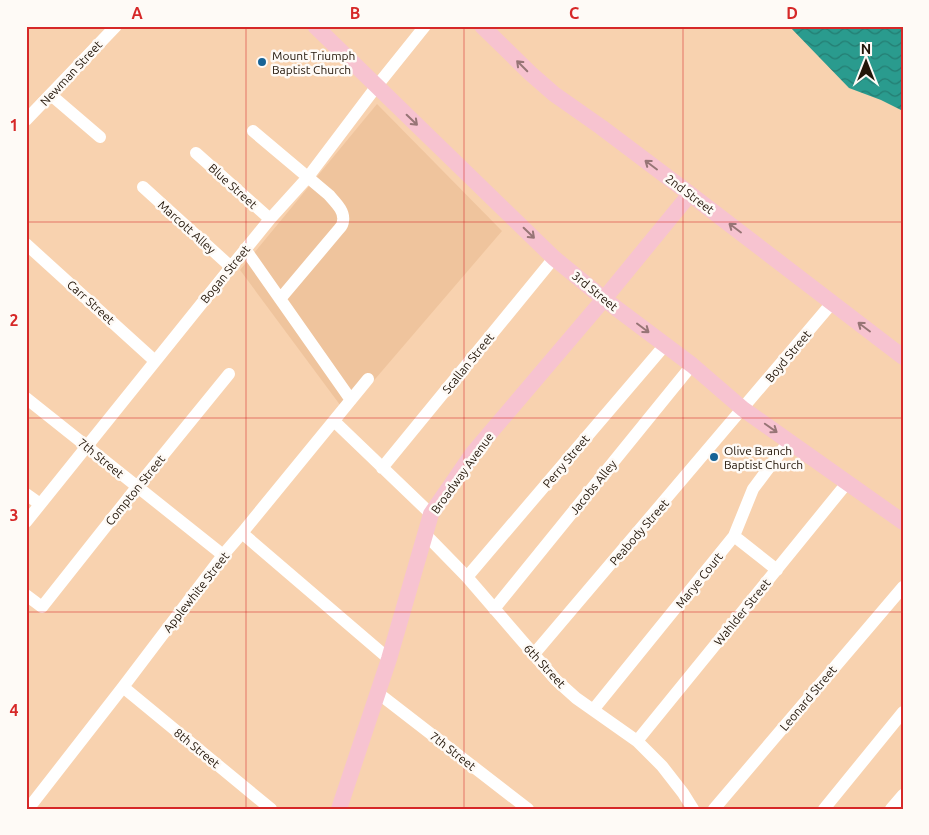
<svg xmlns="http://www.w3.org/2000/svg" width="929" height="835" viewBox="0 0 929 835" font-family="Ubuntu,sans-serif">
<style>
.built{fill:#efc49d}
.water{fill:url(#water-waves)}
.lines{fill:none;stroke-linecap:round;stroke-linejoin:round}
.minor{stroke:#fff;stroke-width:12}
.major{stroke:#f7c3d0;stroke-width:16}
.oneway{stroke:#977576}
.grid{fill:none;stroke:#d62828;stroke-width:1;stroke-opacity:0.55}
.poi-dot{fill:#176396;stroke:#fefaf6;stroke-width:2}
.labels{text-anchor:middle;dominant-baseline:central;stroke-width:5;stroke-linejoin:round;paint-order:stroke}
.poi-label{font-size:12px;fill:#221508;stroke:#fefaf6;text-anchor:start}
.street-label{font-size:12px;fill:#221508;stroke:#fefaf6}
.neatline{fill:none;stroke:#d62828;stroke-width:2}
.grid-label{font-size:16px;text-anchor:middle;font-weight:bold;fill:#d62828}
</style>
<defs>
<pattern id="water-waves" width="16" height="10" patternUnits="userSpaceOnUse" patternTransform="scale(1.25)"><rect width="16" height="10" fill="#2a9b8e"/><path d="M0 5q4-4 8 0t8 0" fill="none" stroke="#247d72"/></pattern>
</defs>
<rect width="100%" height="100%" fill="#f8d2af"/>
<path class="built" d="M377 104 502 231 346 413 240 270Z"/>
<path class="water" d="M789 26H903V111L881 100 849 88Z"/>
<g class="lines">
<path class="minor" d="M51 95 100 137
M26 120 116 26
M253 131 329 195C335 202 345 211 343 221 343 224 341 227 339 229L280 299
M196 153 270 219
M143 187 231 267
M26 244 155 361
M245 249 351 400
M26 398 223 555
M334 421 431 514
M382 468 554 258
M26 494 40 504
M26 522 231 267 270 219 308 177 376 87 425 26
M242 533 389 659
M425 534 467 577 556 680 576 698 637 741 662 766 683 793 693 809
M734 536 777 570
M467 577 665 345
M26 595 42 607 137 487 229 374
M494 609 692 365
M534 654 832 303
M123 687 271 809
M378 693 528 809
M593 710 734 536 753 489 789 441
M637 741 847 483
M28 809 123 687 223 555 242 533 368 379
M714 809 903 587
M824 809 903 712
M891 809 903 795"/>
<path class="major" d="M315 26 554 258 604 299 692 365 743 409 903 522
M482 26 530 73 554 94 601 127 690 194 903 357
M339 809 389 659 431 514 473 453 604 299 690 194"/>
</g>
<defs><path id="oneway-shaft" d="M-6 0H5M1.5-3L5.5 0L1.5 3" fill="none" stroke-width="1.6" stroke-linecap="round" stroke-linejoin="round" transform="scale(1.25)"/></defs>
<g class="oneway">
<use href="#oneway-shaft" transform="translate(522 66) rotate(-135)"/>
<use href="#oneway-shaft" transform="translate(412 120) rotate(44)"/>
<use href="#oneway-shaft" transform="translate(651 165) rotate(-143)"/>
<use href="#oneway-shaft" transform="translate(735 228) rotate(-143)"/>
<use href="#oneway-shaft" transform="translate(529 233) rotate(44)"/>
<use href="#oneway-shaft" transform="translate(864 327) rotate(-143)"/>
<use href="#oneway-shaft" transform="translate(643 328) rotate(37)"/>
<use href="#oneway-shaft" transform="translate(771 428) rotate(35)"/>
</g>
<path class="grid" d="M246 26V809M464 26V809M683 26V809M26 222H903M26 418H903M26 612H903"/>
<g class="poi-dot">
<circle cx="262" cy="62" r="5"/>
<circle cx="714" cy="457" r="5"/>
</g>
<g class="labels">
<g class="poi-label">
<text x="272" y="55">Mount Triumph<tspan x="272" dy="14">Baptist Church</tspan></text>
<text x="724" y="450">Olive Branch<tspan x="724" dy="14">Baptist Church</tspan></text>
</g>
<g class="street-label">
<text transform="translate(71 73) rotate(-47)">Newman Street</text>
<text transform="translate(233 186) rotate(42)">Blue Street</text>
<text transform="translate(690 194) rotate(37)">2nd Street</text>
<text transform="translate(187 227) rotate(42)">Marcott Alley</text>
<text transform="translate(225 274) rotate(-51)">Bogan Street</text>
<text transform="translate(595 291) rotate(39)">3rd Street</text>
<text transform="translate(91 302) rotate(42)">Carr Street</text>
<text transform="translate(788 356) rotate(-50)">Boyd Street</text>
<text transform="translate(468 363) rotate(-51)">Scallan Street</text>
<text transform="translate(101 458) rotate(39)">7th Street</text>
<text transform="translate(566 461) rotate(-50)">Perry Street</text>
<text transform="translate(462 473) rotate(-54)">Broadway Avenue</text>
<text transform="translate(593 487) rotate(-51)">Jacobs Alley</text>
<text transform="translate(135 490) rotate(-51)">Compton Street</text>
<text transform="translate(639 532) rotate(-49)">Peabody Street</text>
<text transform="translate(699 580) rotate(-51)">Marye Court</text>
<text transform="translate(196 592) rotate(-52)">Applewhite Street</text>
<text transform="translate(742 612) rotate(-51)">Wahlder Street</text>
<text transform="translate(545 666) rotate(47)">6th Street</text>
<text transform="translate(808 698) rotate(-50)">Leonard Street</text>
<text transform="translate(197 748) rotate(39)">8th Street</text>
<text transform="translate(453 751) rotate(38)">7th Street</text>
</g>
</g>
<rect width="929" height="835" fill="none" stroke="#fefaf6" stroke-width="55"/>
<g transform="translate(866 62)" stroke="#fefaf6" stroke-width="4" paint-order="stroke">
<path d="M0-4L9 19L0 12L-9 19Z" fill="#221508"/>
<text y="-8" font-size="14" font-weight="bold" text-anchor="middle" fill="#221508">N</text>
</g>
<rect x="28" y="28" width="874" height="780" class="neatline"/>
<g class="grid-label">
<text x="137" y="19">A</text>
<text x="355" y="19">B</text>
<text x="574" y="19">C</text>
<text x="792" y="19">D</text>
<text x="14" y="131">1</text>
<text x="14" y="326">2</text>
<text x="14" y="521">3</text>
<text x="14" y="716">4</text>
</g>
</svg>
